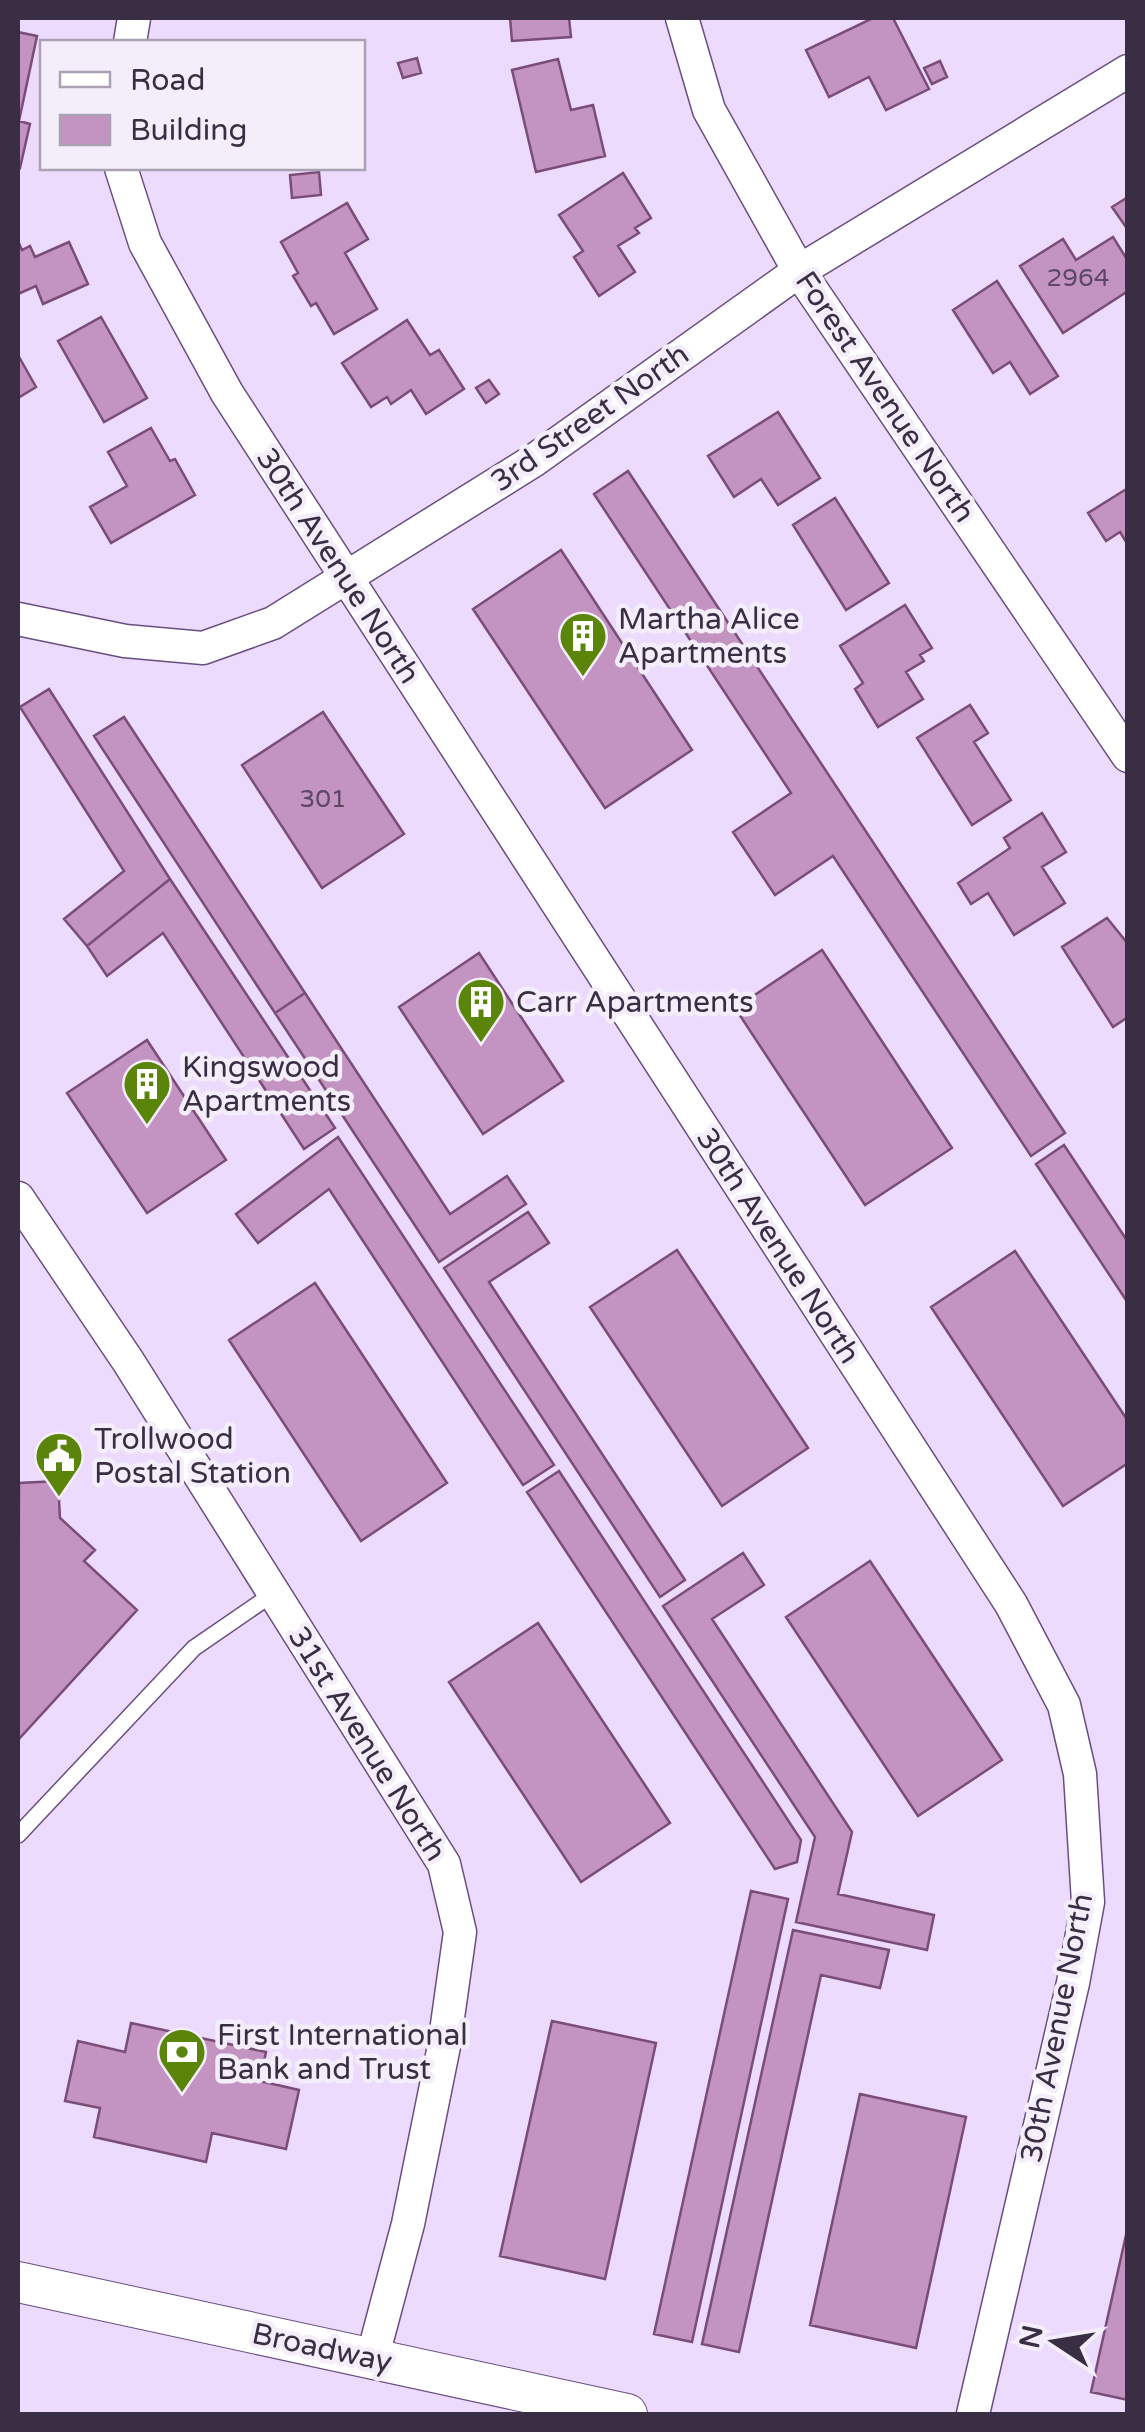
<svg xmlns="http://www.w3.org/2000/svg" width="1145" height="2432" viewBox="0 0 1145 2432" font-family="'Varela Round',sans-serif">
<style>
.building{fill:#c393c1;stroke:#794d77;stroke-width:2.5}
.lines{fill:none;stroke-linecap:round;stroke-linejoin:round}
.service-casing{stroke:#694e80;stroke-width:18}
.minor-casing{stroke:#694e80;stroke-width:35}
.tertiary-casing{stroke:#694e80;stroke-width:42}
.service{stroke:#fff;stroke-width:15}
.minor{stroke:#fff;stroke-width:32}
.tertiary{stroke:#fff;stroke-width:40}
.labels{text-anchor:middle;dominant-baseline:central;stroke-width:9;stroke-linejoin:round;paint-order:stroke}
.number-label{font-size:25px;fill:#5c4764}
.street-label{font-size:30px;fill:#3a2e45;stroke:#f4eefa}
.poi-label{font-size:30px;fill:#3a2e45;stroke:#f4eefa;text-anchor:start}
</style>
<rect width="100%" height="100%" fill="#eddbfe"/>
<path class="building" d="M510 18H569L571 37 512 41Z
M873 18H893L929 89 886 110 869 77 829 97 806 50Z
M18 32 37 36 19 121 30 124 20 168 18 167Z
M417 58 421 73 403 78 398 63Z
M558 59 571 110 593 105 605 156 536 172 512 70Z
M940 61 947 77 932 84 924 68Z
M319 172 321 195 292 198 290 175Z
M623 173 651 218 635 228 639 233 618 246 635 272 599 296 574 257 583 251 559 215Z
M1128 197V230L1112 207Z
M347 203 368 239 345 253 377 309 334 334 316 303 311 306 293 276 298 273 281 242Z
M1113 237 1128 261V291L1063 333 1020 266 1063 239 1076 260Z
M18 241 22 250 30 246 35 257 69 242 88 284 43 304 36 286 18 294Z
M997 281 1058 376 1030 394 1010 362 993 373 953 310Z
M101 317 147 398 104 422 58 341Z
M407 320 430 355 439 350 464 389 426 414 411 390 391 404 387 397 371 407 342 363Z
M18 355 36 387 18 398Z
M489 380 499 394 486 403 476 388Z
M778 412 820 478 778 505 761 479 734 497 708 456Z
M151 428 170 461 175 459 195 495 111 543 90 507 127 486 108 452Z
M628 471 1065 1133 1031 1156 833 856 775 895 733 832 791 793 594 494Z
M1128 488V545L1120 532 1106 541 1088 513Z
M835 498 889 583 846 610 793 525Z
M561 550 692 750 605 808 473 609Z
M905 605 932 648 920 655 924 661 906 672 923 699 878 727 855 689 863 683 840 646Z
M49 689 170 879 87 946 64 919 124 871 20 707Z
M970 705 988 733 974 742 1011 800 972 825 917 738Z
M323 712 404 834 322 888 242 765Z
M124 717 305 993 275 1013 94 736Z
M1042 813 1066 852 1042 867 1065 903 1014 935 988 893 971 904 958 883 1010 848 1004 838Z
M170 879 335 1128 304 1149 163 933 107 976 87 946Z
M1107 918 1128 944V1017L1113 1027 1062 947Z
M822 950 952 1148 865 1205 735 1008Z
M479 953 563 1081 483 1134 399 1007Z
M305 993 450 1214 507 1176 526 1204 439 1262 275 1013Z
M147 1040 226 1160 147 1213 67 1093Z
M338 1137 554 1465 523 1485 329 1189 258 1243 236 1214Z
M1064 1145 1128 1242V1303L1036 1164Z
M528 1212 549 1243 489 1282 685 1580 660 1597 444 1268Z
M677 1250 808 1448 722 1506 590 1307Z
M1015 1251 1128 1421V1463L1063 1506 931 1307Z
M315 1283 447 1483 361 1541 229 1340Z
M559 1471 801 1840 797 1862 775 1869 527 1492Z
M58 1481 60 1518 95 1550 84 1561 137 1610 18 1740 19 1483Z
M743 1553 764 1585 712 1619 852 1832 838 1894 934 1915 927 1950 796 1922 815 1837 663 1606Z
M870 1561 1002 1760 918 1816 786 1617Z
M538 1623 670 1823 581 1882 449 1682Z
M751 1891 788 1899 692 2342 654 2334Z
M793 1930 889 1950 880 1988 821 1975 739 2352 702 2344Z
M552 2021 656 2043 605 2279 500 2256Z
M131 2023 266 2052 260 2081 299 2090 286 2149 212 2133 206 2162 94 2137 100 2108 65 2101 78 2041 125 2052Z
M860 2094 966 2117 916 2348 810 2325Z
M1128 2226V2400L1091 2392Z"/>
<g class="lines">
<g class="service-casing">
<path id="service" d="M18 1835 194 1648 274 1593"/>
</g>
<g class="minor-casing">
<path id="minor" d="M682 18 709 110 799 271 1128 756
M130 42 134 18
M121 168 145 243 227 393 1011 1604 1064 1705 1080 1774 1088 1902 1073 1983 973 2414
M18 619 125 641 203 648 273 623 533 461 799 271 1128 71
M18 1198 128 1361 444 1864 460 1932 444 2046 408 2224 372 2359"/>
</g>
<g class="tertiary-casing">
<path id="tertiary" d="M18 2282 627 2414"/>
</g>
<use href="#service" class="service"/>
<use href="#minor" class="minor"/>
<use href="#tertiary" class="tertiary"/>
</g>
<defs>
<g id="building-pin" transform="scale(2.5)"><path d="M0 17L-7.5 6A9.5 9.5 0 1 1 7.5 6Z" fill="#5b840a" stroke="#f4eefa"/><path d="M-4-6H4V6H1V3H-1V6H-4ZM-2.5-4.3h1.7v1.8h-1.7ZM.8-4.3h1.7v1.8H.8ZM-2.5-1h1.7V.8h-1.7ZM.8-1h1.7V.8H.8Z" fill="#fff"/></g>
<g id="civic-pin" transform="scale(2.5)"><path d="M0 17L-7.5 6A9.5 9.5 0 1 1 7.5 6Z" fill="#5b840a" stroke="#f4eefa"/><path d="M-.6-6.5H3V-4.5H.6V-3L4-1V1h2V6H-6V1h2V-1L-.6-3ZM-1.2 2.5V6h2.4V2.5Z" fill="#fff"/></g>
<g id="bank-pin" transform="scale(2.5)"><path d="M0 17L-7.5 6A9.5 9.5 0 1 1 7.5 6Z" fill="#5b840a" stroke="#f4eefa"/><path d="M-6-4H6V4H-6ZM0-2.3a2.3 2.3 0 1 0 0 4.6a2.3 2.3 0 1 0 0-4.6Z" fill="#fff"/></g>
</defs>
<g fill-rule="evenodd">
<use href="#building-pin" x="583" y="636"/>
<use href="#building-pin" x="481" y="1002"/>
<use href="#building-pin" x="147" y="1084"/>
<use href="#civic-pin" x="59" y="1456"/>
<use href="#bank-pin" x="182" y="2052"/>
</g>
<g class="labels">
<g class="number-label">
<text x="1078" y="278">2964</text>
<text x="323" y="799">301</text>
</g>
<g class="street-label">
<text transform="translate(885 397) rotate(56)">Forest Avenue North</text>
<text transform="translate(590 418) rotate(-35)">3rd Street North</text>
<text transform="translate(338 566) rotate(57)">30th Avenue North</text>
<text transform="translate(778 1246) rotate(57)">30th Avenue North</text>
<text transform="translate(367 1744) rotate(58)">31st Avenue North</text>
<text transform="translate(1057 2028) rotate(-79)">30th Avenue North</text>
<text transform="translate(322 2348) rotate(12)">Broadway</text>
</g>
<g class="poi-label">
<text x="618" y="619">Martha Alice<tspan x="618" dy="34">Apartments</tspan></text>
<text x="516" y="1002">Carr Apartments</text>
<text x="182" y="1067">Kingswood<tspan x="182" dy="34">Apartments</tspan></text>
<text x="94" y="1439">Trollwood<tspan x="94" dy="34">Postal Station</tspan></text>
<text x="217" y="2035">First International<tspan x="217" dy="34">Bank and Trust</tspan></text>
</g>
</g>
<rect width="1145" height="2432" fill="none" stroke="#3a2e45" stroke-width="40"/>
<rect x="40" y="40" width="325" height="130" fill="#f4eefa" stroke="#aaa1b2" stroke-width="2.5"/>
<rect x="60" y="72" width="50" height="15" fill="#ffffff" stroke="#aaa1b2" stroke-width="2.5"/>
<text x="130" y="90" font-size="30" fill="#3a2e45">Road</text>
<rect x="60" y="115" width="50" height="30" fill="#c393c1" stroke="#aaa1b2" stroke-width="2.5"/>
<text x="130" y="140" font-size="30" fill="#3a2e45">Building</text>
<g transform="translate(1055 2342) rotate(282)" stroke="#f4eefa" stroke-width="8" paint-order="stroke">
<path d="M0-8L18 38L0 25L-18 38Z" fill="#3a2e45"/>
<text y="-15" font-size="28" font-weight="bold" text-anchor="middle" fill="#3a2e45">N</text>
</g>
</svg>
